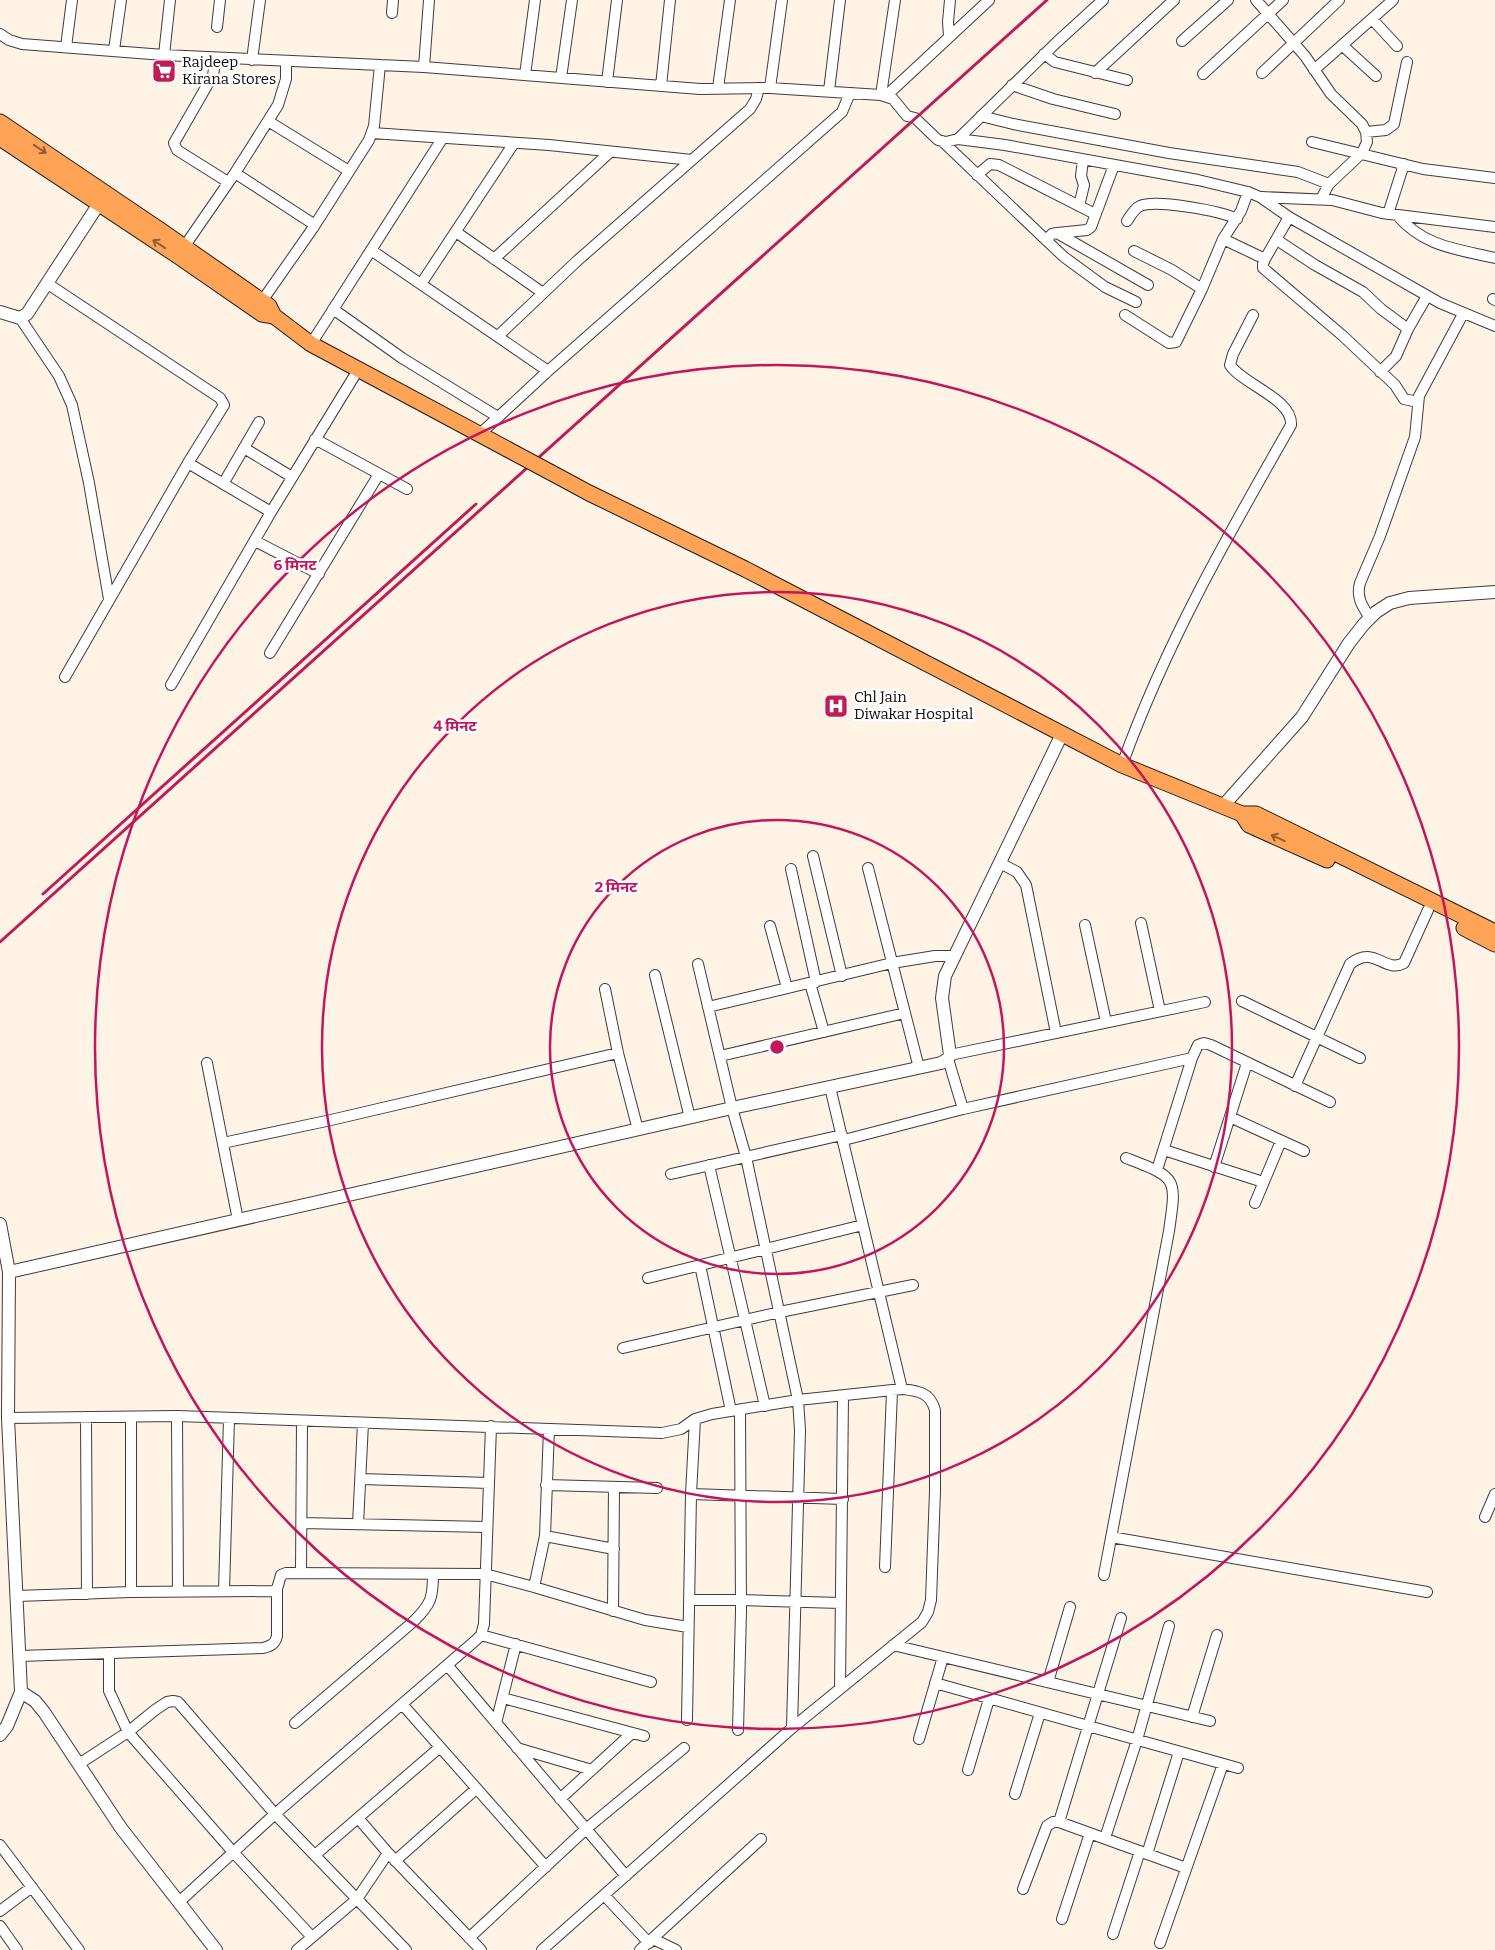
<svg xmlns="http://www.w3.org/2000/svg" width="1495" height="1950" viewBox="0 0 1495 1950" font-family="Bitter,'Noto Sans Devanagari',serif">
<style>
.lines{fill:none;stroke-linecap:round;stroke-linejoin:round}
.minor-casing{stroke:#3d3d3d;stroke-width:12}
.tertiary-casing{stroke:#3d3d3d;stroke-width:14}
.primary-casing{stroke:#1b1b1b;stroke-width:17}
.minor{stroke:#fff;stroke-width:10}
.tertiary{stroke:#fff;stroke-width:12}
.primary{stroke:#ffa457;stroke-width:15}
.rail{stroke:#be1e54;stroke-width:3}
.primary-bridge-casing{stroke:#1b1b1b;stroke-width:17;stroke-linecap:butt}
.primary-bridge{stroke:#ffa457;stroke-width:15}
.oneway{stroke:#915f34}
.ring{fill:none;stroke:#c2185b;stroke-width:2.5}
.labels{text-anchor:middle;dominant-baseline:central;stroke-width:5;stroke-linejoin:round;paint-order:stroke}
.poi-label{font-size:15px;fill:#0a0a0a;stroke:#fff;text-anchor:start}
.centre{fill:#c2185b;stroke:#fff;stroke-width:2.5}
.ring-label{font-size:15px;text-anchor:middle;font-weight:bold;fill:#c2185b;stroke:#fff;stroke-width:5;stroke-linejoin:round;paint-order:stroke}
</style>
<rect width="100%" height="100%" fill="#fff3e6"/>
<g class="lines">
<g class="minor-casing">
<path id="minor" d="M1256 0 1305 56 1331 94 1362 124 1366 132 1367 142 1362 153 1329 184 1321 199
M392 13 393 0
M1372 19 1397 46
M217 27 220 0
M0 34 9 40 22 44 164 55 424 67 700 89 770 88 881 95 893 99 907 116 915 118 938 140 946 142 958 139 1005 145 1198 180 1248 192 1260 197 1289 217 1440 303 1495 326
M949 36 948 22 950 0
M1182 41 1228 0
M1342 45 1376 76
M66 47 72 0
M114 50 121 0
M1044 54 1055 62 1127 80
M164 55 170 0
M216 58 213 75 174 143 177 150 228 182
M252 60 260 0
M424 67 429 0
M1314 70 1393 0
M1095 73 1174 0
M1262 73 1339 0
M1203 74 1283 0
M525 75 535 0
M561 78 572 0
M607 82 617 0
M1012 85 1053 99 1115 114
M661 86 670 0
M718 88 730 0
M770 88 782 0
M829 91 840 0
M881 95 895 0
M886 96 989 0
M981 116 1013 124 1169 153 1298 172 1329 184
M268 121 349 171
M1366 132 1386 130 1394 124 1407 62
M372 133 549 145 692 160
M958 139 1057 42 1103 0
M942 141 1064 257 1105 287 1136 302
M1312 142 1423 169 1495 178
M235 173 315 225
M977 175 990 164 999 165 1095 214
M1261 197 1332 200 1382 213 1495 227
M1079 206 1084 185 1081 176 1083 160
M1388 214 1404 164
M1397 215C1424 247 1457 249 1495 258
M1289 217 1265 259 1263 264V268L1343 336 1395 385 1404 399 1418 402
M1127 221C1131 215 1134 209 1140 206 1156 199 1221 211 1237 219
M456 232 543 293
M1057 233 1148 285
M1223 239 1265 259
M1046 240 1052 234 1057 233 1087 230 1091 227 1114 165
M1277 240 1315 265 1363 292 1381 309 1408 329
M184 247 235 173 278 105 286 79V62
M371 250 548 371
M1134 251 1172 270 1202 289
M494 259 610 152
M48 284 220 398 224 405 188 463 65 677
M421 284 514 143
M1493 299 1495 300
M262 301 313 228 369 140 374 126 380 65
M333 309 402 358 498 417
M1125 315 1169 343 1176 342 1202 289 1223 239 1241 211 1248 192
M20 318 59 376 72 405 89 483 109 599
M498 336 577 261 750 109 756 99 759 88
M311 344 442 139
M1380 372 1396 356 1408 329 1427 296
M480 434 548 371 842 112 850 93
M315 439 407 489
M244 448 292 477
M188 463 271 512
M223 484 259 422
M255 541 319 574
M1370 618C1362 606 1356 597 1360 583L1380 536 1415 437 1419 396 1463 314
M270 653 379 474
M171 685 271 512 358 370
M1122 765C1165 645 1228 535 1291 425 1293 399 1242 384 1230 365L1233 354 1253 315
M813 856 842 976
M1000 863 1017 872 1026 885 1056 1033
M868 868 919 1068
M791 869 816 982
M1141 923 1160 1011
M1085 925 1106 1022
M770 926 787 988
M698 964 732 1108 746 1157 798 1400 800 1430 792 1728
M655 975 690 1118
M810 983 824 1032
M605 989 618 1053 638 1130
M1242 1001 1360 1058
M708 1007 892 963 935 956H954
M950 1055 1205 1002
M720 1056 905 1013
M948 1059 963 1109
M207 1063 238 1220
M1295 1086 1350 964C1375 944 1384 974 1404 963L1428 910
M830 1087 902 1389
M1230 1117 1304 1151
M844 1140 963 1109 1192 1058
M223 1143 331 1120 618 1053
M1164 1150 1263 1182
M709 1165 765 1406
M1214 1167 1247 1063
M1157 1170 1192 1058 1198 1045 1204 1043 1211 1045 1330 1102
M671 1174 842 1135
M1255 1203 1281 1141
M700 1265 731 1411
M648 1278 863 1225
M623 1348 780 1312 913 1285
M177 1416 178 1591
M86 1417 87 1594
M8 1418 177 1416 662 1433 681 1429 695 1419 712 1414 798 1400 902 1389C918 1391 930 1392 935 1410V1491L931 1600 928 1612 922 1622 792 1728 542 1950
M361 1479 489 1483
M546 1485 657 1488
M691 1494 843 1499
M1485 1517 1495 1494
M302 1523 487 1527
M358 1524 363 1423
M545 1536 614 1549
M1111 1537 1427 1592
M885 1567 892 1391
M301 1573 302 1421
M1104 1575 1169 1231C1177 1176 1177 1178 1126 1158
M534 1587 545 1536 549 1429
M224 1591 229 1419
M131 1592V1417
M17 1596 131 1592 273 1591 277 1589 281 1575 286 1573 485 1574 534 1587 645 1620 688 1627
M689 1600H741L841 1603
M613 1611 614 1487
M481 1635 651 1682
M893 1645 1210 1721
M109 1653V1691L128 1732 233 1852 312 1937
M19 1656 263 1648C271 1646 275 1644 277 1636V1589
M448 1666 626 1876
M1048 1682 1070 1607
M935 1683 1238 1768
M840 1689 843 1396
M503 1698 644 1736
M402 1704 546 1867
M1192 1717 1217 1635
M687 1720 691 1494 695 1419
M295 1723 414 1621C431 1604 433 1598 433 1574
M496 1723 516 1644
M738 1730 741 1611 740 1410
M919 1739 943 1657
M517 1748 592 1770
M79 1764 128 1732 155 1710 167 1702 173 1701 178 1702 275 1814 406 1950
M968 1770 989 1699
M1015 1794 1040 1713
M560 1799 632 1733
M358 1818 388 1853 481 1950
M1059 1822 1121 1618
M1105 1838 1137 1740 1169 1626
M0 1845 79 1950
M1147 1854 1179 1752
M315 1855 439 1748
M395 1861 476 1789
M1023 1889 1047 1826 1053 1822H1059L1186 1868
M604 1895 649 1943
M179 1902 275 1814 476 1640 481 1635 484 1624 491 1426
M0 1911 32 1887
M1062 1919 1090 1833
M0 1926 17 1950
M1113 1934 1140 1851
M469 1938 586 1829 684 1748
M653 1939 676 1950
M1160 1943 1223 1764
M297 1950 357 1899 388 1853
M640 1950 761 1839"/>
</g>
<g class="tertiary-casing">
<path id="tertiary" d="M0 312 20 318 27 314 104 196
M1223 806 1302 717 1349 643 1364 624 1376 612 1390 603 1409 598 1495 592
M0 1224 9 1272 8 1418 21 1692 7 1726 0 1735
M9 1272 732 1108 941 1063 948 1059 950 1055 942 998 945 976 1062 734
M21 1692 35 1701 44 1712 121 1828 216 1950"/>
</g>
<g class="primary-casing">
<path id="primary" d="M0 122 160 230 269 306 274 316 311 344 507 449
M0 138 178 256 262 314 274 316
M550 472 589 493 745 569 1122 765 1242 814H1256L1495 932
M1242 814 1249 825 1327 860
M1464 928 1495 944"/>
</g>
<use href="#minor" class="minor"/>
<use href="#tertiary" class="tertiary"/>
<use href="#primary" class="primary"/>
<path class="rail" d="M43 894 476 504
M0 942 1047 0"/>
<g class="primary-bridge-casing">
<path id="primary-bridge" d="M507 449 550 472"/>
</g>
<use href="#primary-bridge" class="primary-bridge"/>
</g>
<defs><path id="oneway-shaft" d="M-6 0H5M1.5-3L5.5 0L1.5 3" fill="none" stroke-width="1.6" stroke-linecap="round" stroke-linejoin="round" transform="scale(1.25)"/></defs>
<g class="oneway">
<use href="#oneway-shaft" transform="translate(40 149) rotate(34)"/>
<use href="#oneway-shaft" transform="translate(159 244) rotate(-146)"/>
<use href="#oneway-shaft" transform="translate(1278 838) rotate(-156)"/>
</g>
<g class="ring">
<circle cx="777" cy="1047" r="227"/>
<circle cx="777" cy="1047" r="455"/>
<circle cx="777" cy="1047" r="682"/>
</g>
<defs>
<g id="supermarket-square" transform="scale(1.25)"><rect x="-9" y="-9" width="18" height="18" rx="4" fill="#be1e54" stroke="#fff"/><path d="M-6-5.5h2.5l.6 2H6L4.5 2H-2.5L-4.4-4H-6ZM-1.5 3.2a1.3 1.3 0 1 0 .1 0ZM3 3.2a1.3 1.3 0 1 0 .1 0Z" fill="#fff"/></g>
<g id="hospital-square" transform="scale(1.25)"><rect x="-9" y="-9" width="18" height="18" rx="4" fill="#be1e54" stroke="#fff"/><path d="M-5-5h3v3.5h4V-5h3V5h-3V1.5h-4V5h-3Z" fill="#fff"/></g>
</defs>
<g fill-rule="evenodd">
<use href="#supermarket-square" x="164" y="71"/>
<use href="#hospital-square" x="836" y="706"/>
</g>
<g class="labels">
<g class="poi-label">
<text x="182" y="62">Rajdeep<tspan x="182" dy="17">Kirana Stores</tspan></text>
<text x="854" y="697">Chl Jain<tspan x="854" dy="17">Diwakar Hospital</tspan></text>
</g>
</g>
<circle cx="777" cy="1047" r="8" class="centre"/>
<g class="ring-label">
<text x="295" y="570">6 मिनट</text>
<text x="455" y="731">4 मिनट</text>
<text x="616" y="892">2 मिनट</text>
</g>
</svg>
